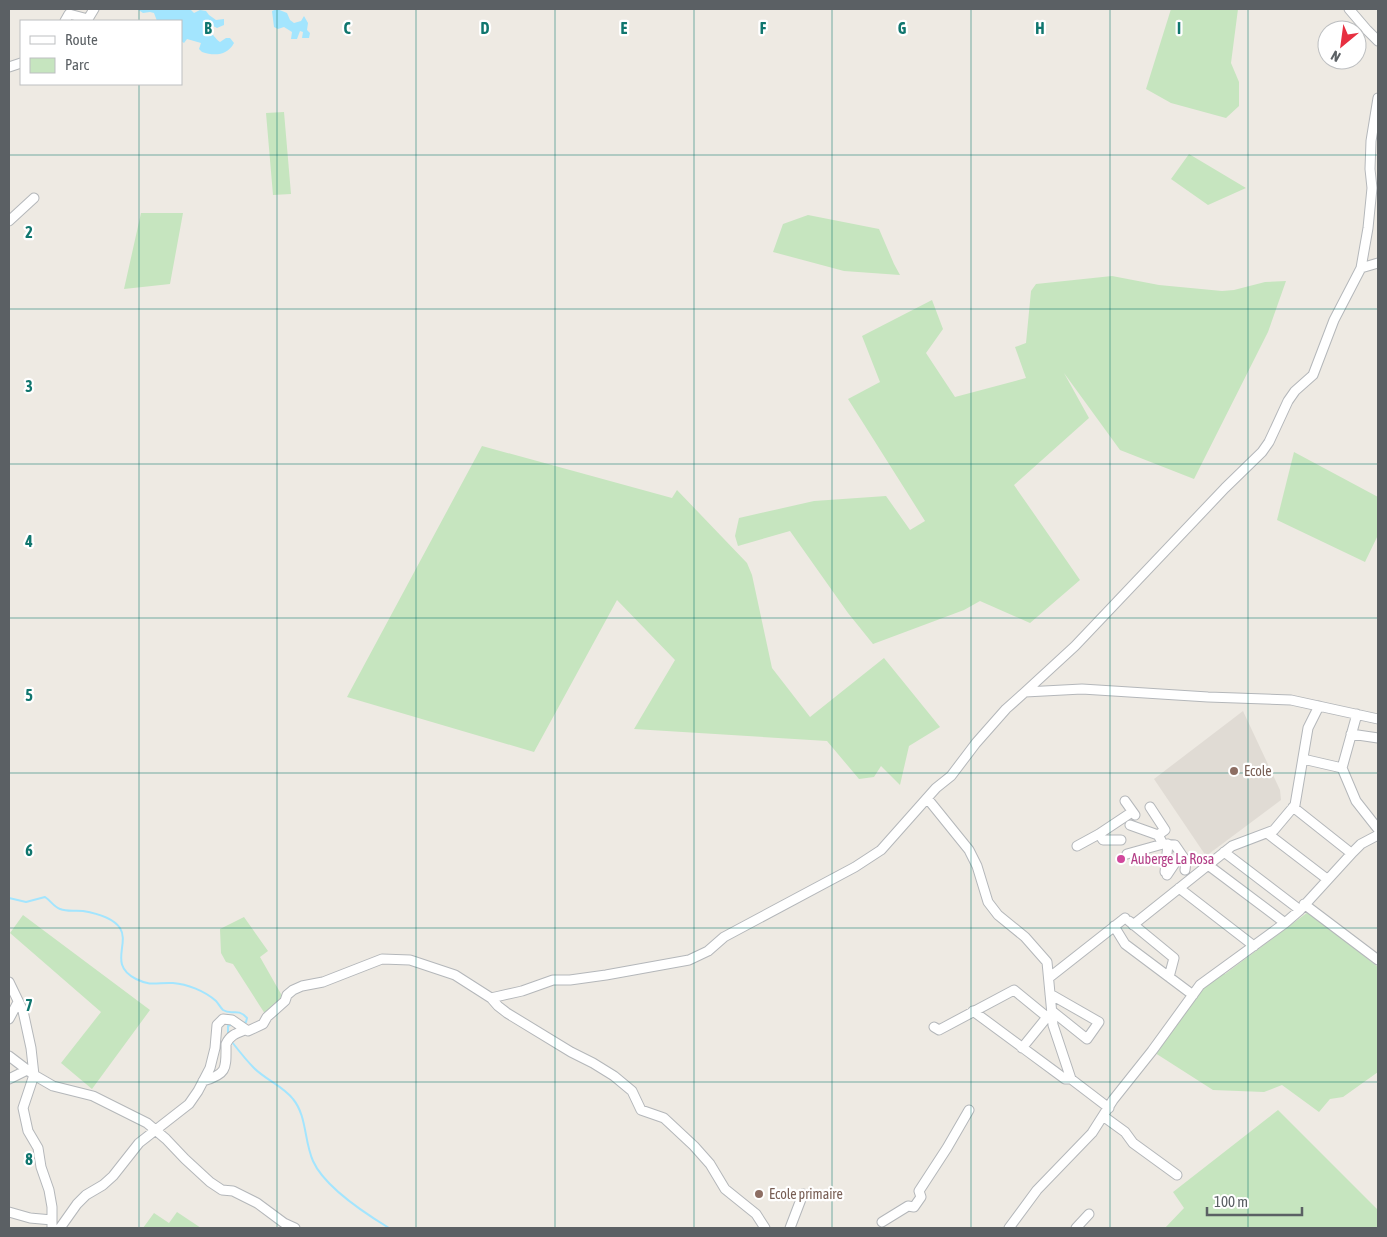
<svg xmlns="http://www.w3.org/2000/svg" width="1387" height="1237" viewBox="0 0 1387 1237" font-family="'Asap Condensed',sans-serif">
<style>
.education{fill:#e0dbd4}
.green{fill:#c6e5bf}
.water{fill:#a3e5fe}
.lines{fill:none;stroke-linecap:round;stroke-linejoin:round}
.stream{stroke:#a3e5fe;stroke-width:2}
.minor-casing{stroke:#b4b7ba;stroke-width:11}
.minor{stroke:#fff;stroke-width:9}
.grid{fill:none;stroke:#0f766e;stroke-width:1;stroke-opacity:0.55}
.education-dot{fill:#8d6e63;stroke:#fff;stroke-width:2}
.hotel-dot{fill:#d1479c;stroke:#fff;stroke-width:2}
.labels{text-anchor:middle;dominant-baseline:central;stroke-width:4.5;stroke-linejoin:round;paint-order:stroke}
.education-label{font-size:14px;fill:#785e54;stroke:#fff;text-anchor:start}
.hotel-label{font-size:14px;fill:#b23c85;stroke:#fff;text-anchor:start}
.grid-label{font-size:16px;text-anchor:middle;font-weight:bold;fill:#0f766e;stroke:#fff;stroke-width:4.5;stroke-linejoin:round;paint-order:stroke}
</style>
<rect width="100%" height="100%" fill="#eeeae3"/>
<path class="education" d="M1243 711 1280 790 1281 800 1206 856 1154 779Z"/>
<path class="green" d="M1171 9H1238L1231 63 1239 82V106L1226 118 1171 103 1146 89Z
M284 112 291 194 273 195 266 113Z
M1189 154 1246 188 1208 205 1171 179Z
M141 213H183L170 284 124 289Z
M808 215 879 229 894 264 900 275 844 271 773 252 783 224Z
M1112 276 1159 285 1222 291 1234 290 1265 282 1286 281 1268 332 1194 479 1120 450 1064 373 1089 418 1014 485 1080 580 1030 623 980 601 964 610 873 644 848 613 790 531 738 546 735 536 739 518 814 501 886 496 910 530 925 521 848 399 880 382 862 336 932 300 943 329 926 353 955 397 1026 378 1015 347 1026 343 1031 291 1036 284Z
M482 446 672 498 677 490 747 563 752 575 772 668 810 717 884 658 940 727 909 746 900 785 881 766 874 777 859 779 827 741 634 729 675 660 617 600 534 752 347 697Z
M1294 452 1378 497V535L1365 562 1277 520Z
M1308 912 1378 967V1072L1343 1097 1330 1099 1319 1112 1282 1085 1264 1092 1213 1090 1152 1051 1216 972 1225 974Z
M23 915 150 1010 92 1089 61 1063 101 1012 10 933Z
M244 917 268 951 260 957 285 1001 267 1017 233 964 226 962 221 953 220 929Z
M1278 1110 1378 1210V1228H1165L1184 1208 1173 1192Z
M177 1212 201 1228H143L154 1213 169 1223Z"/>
<path class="water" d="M137 9H190L194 13 200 10 206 11 209 15 216 20 224 19V25L217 28 211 25H207V29C213 33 215 39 220 42L226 38H230L234 43C227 56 214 56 202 52L199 49 201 43 187 39 184 43 181 41V21H157L154 13 150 12 143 13Z
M277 9 287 13 290 20 294 23 301 21 304 16 308 23 307 30 310 33 309 38H302L303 32 300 31 297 39H291L292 32 284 27 278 29 274 27 272 11Z"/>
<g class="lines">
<path class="stream" d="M9 898 26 902 45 897C51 901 54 907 60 909 68 912 74 910 83 911 95 913 113 918 120 928 130 944 108 965 136 979 152 987 158 982 173 983 187 984 205 991 216 1001 218 1003 220 1007 223 1010 232 1016 237 1007 247 1018L246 1022 242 1024
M228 1036V1026L233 1024
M232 1042C239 1051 246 1060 254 1068 266 1080 283 1086 293 1099 307 1116 304 1141 313 1161 324 1186 366 1214 389 1228"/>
<g class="minor-casing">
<path id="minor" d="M1349 9 1367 30 1378 41
M65 21 69 14 88 19 94 9
M9 67 21 63
M9 221 34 198
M1361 268 1378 263
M1025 692 1075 646 1225 488 1262 452 1269 442 1288 401 1295 391 1313 375 1334 320 1361 268 1368 228 1372 188 1370 169 1371 141 1378 98
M1357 714 1342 768 1356 801 1378 829
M1351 734 1378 738
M1303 759 1342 768
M927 798 969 850 977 866 988 902 998 915 1025 937 1047 962 1053 1025 1071 1079 1109 1108
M1125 801 1135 815
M1150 807 1165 830 1158 835
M1293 807 1351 853
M1130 825 1158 835 1163 844
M1267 833 1327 879
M1099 834 1103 840H1121
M1077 846 1099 834 1132 812
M1224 852 1300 910
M1127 854 1163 844 1175 845 1186 861 1185 870
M1208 865 1285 923
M1165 872 1168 844
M1167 875 1181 854
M1179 888 1254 946
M1304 904 1378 960
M1129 921 1174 958 1169 977
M1133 925 1232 846 1274 830 1295 805 1308 728 1319 706
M1114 926 1125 944 1193 995
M1050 977 1125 918
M9 982 23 1011 31 1048 34 1075 23 1108 28 1131 38 1148 41 1167 49 1190 52 1207V1228
M491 998 522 991 553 980H570L606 975 689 960 708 951 724 937 855 867 881 850 936 788 951 776 976 743 1006 709 1025 692 1082 689 1208 697 1291 700 1378 719
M973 1011 1065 1079H1071
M9 1019 18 1002
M934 1027 939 1030 1014 990 1047 1017
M1022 1048 1052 1011 1087 1039 1099 1022 1050 994
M9 1056 34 1075 53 1086 93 1096 147 1123 166 1139 185 1159 210 1182 222 1190 233 1191 257 1203 284 1223 295 1228
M9 1079 27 1070
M203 1081C228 1074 226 1068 226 1044 230 1035 237 1033 245 1030
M1103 1116 1125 1132 1133 1143 1177 1175
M9 1212 30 1218 52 1220
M882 1222 908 1206 914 1207 921 1197 919 1191 947 1148 969 1110
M60 1228 77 1204 86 1195 103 1185 113 1176 139 1143 189 1104 198 1091 210 1068 215 1048 217 1025 223 1019 232 1020 248 1031 263 1024 267 1017 285 1001 287 995 293 990 302 986 323 982 382 959 410 960 455 975 491 998 498 1006 507 1013 571 1052 593 1063 614 1076 632 1091 641 1110 664 1118 694 1146 710 1164 725 1189 756 1214 765 1228
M790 1228 803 1194
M1009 1228 1037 1190 1092 1133 1113 1100 1152 1051 1200 985 1285 923 1300 910 1353 852 1361 844 1378 835
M1076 1228 1089 1214"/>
</g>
<use href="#minor" class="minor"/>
</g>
<path class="grid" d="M139 9V21M277 9V1228M416 9V1228M555 9V1228M694 9V1228M832 9V1228M971 9V1228M1110 9V1228M1248 9V1228M139 84V1228M9 155H1378M9 309H1378M9 464H1378M9 618H1378M9 773H1378M9 928H1378M9 1082H1378"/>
<g class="education-dot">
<circle cx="1234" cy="771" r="5"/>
<circle cx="759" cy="1194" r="5"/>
</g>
<circle class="hotel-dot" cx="1121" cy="859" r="5"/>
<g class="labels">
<g class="education-label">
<text x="1244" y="771">Ecole</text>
<text x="769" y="1194">Ecole primaire</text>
</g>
<g class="hotel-label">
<text x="1131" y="859">Auberge La Rosa</text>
</g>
</g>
<g class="grid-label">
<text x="208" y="34">B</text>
<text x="347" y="34">C</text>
<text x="485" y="34">D</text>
<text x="624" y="34">E</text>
<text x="763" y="34">F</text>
<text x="902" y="34">G</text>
<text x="1040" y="34">H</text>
<text x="1179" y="34">I</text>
<text x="29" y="238">2</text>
<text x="29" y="392">3</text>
<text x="29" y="547">4</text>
<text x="29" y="701">5</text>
<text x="29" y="856">6</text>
<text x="29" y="1011">7</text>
<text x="29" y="1165">8</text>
</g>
<rect width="1387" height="1237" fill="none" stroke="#5b6064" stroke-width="20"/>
<rect x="20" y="20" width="162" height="65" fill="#ffffff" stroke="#bdbfc1"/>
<rect x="30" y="36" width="25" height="8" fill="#ffffff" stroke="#bdbfc1"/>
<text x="65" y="45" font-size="15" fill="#5b6064">Route</text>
<rect x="30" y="58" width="25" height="15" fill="#c6e5bf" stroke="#bdbfc1"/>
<text x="65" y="70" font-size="15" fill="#5b6064">Parc</text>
<g transform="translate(1342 45) rotate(209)"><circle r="24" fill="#ffffff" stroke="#bdbfc1"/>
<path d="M0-4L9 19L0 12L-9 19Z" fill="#e72f40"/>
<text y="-8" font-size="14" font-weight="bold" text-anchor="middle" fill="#5b6064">N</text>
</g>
<path d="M1207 1207v8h95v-8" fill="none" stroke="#5b6064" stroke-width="2.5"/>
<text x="1214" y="1207" font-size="15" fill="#5b6064" stroke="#ffffff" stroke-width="4" paint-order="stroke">100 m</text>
</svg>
